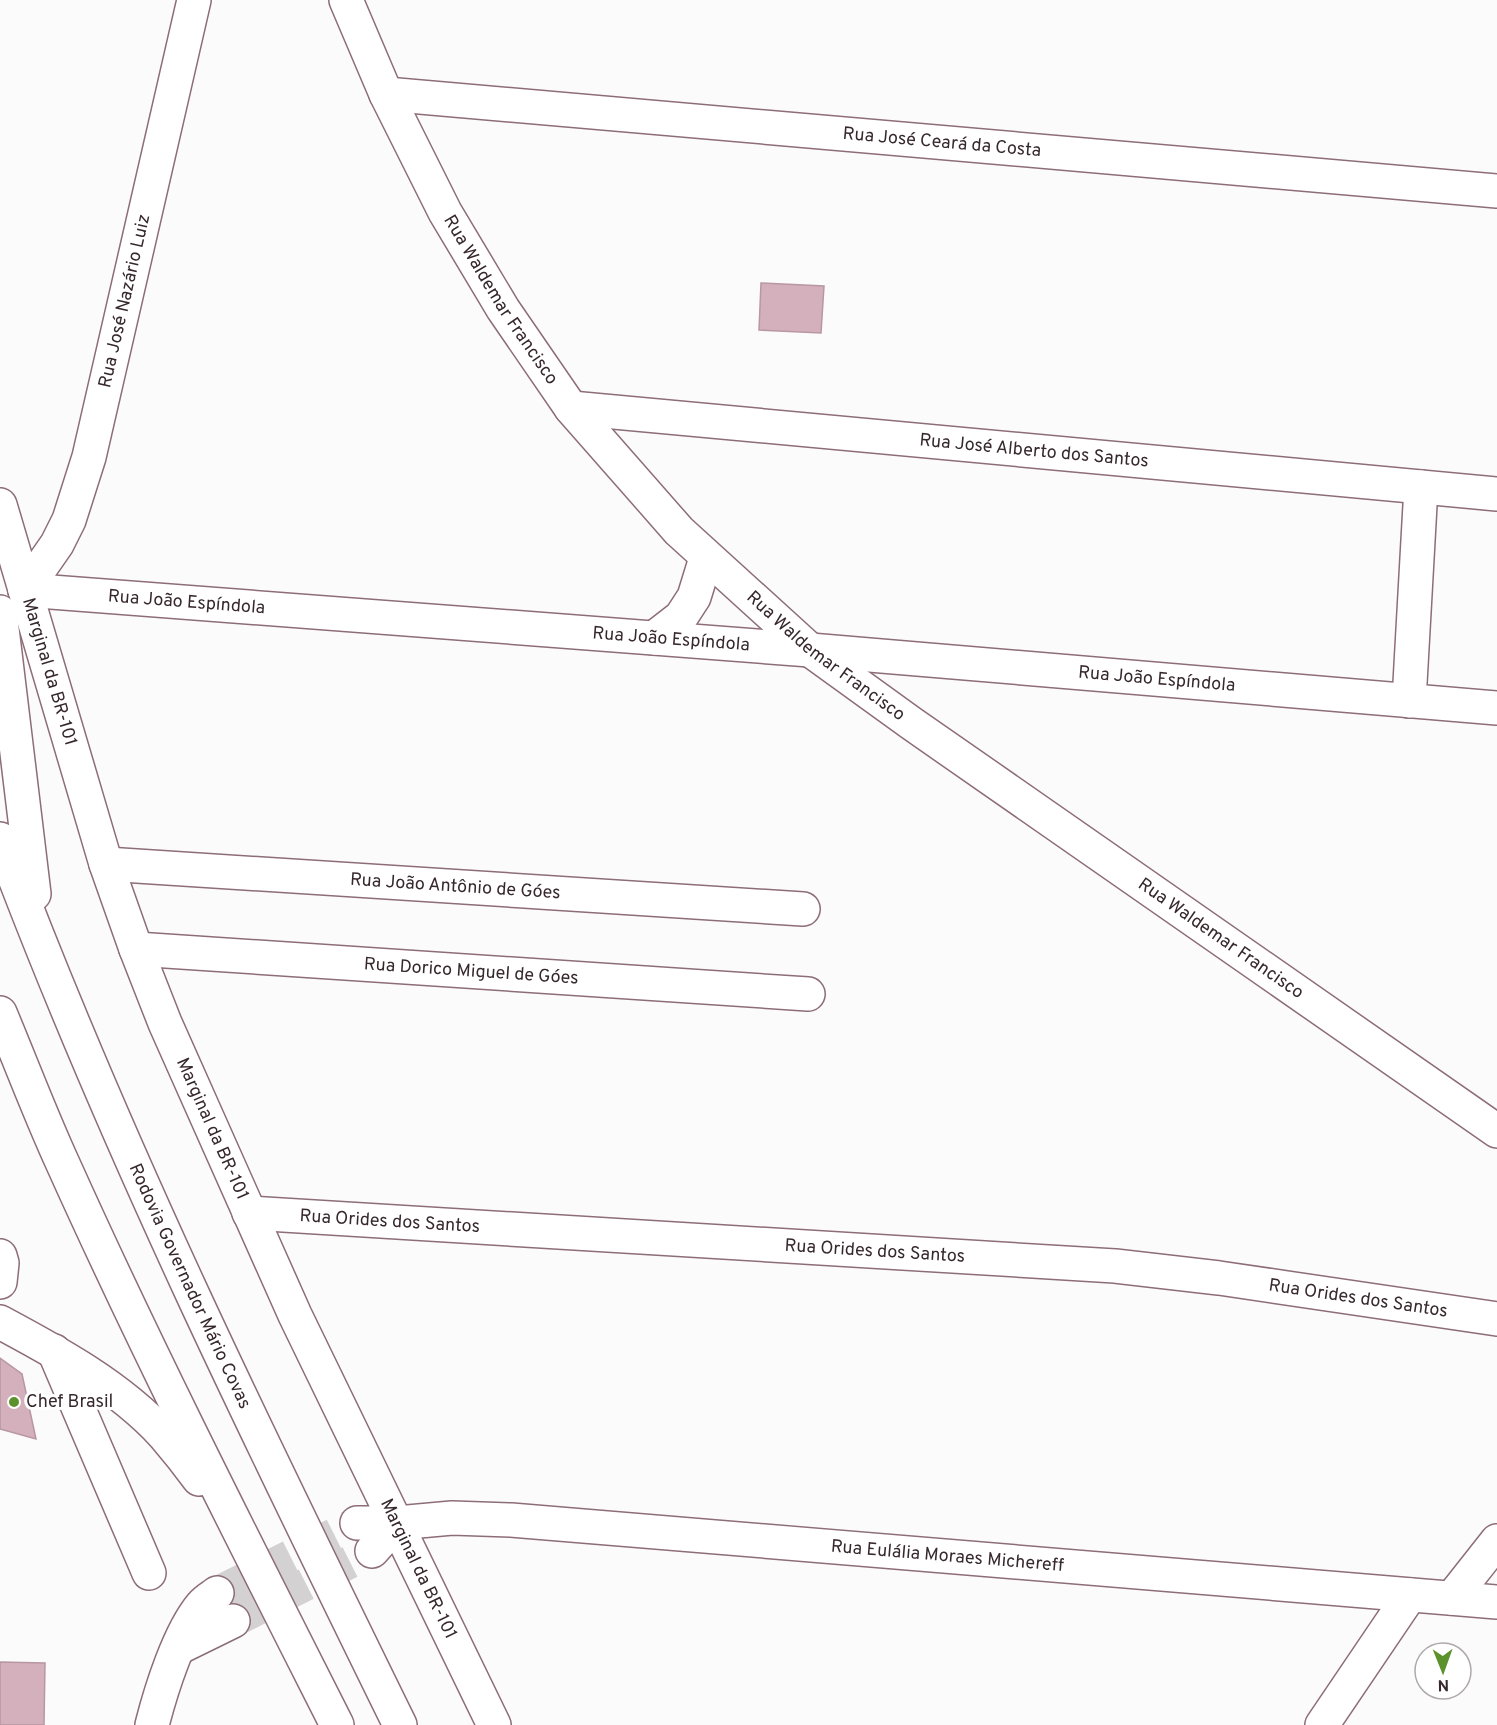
<svg xmlns="http://www.w3.org/2000/svg" width="1497" height="1725" viewBox="0 0 1497 1725" font-family="Overpass,sans-serif">
<style>
.building{fill:#d3b0bb;stroke:#b997a2;stroke-width:1.5}
.lines{fill:none;stroke-linecap:round;stroke-linejoin:round}
.street-tunnel{stroke:#d4d1d2;stroke-width:33;stroke-dasharray:33 16;stroke-linecap:butt}
.street-casing{stroke:#8d6d77;stroke-width:36}
.secondary-casing{stroke:#8d6d77;stroke-width:36}
.highway-casing{stroke:#8d6d77;stroke-width:36}
.street{stroke:#fff;stroke-width:33}
.secondary{stroke:#fff;stroke-width:33}
.highway{stroke:#fff;stroke-width:33}
.poi-dot{fill:#5d912b;stroke:#fff;stroke-width:2}
.labels{text-anchor:middle;dominant-baseline:central;stroke-width:6;stroke-linejoin:round;paint-order:stroke}
.street-label{font-size:18px;fill:#36282d;stroke:#fff}
.poi-label{font-size:18px;fill:#36282d;stroke:#fff;text-anchor:start}
</style>
<rect width="100%" height="100%" fill="#fbfbfb"/>
<path class="building" d="M761 283 824 286 821 333 759 330Z
M0 1358 22 1374 36 1439 0 1429Z
M0 1662 45 1663 44 1725H0Z"/>
<g class="lines">
<path class="street-tunnel" d="M217 1593 357 1523
M233 1621 372 1551"/>
<g class="street-casing">
<g id="street">
<path id="s1" d="M386 94 1497 191"/>
<path id="s2" d="M571 408 1497 494"/>
<path id="s3" d="M810 650 1497 708"/>
<path d="M1409 701 1421 487"/>
<path id="s4" d="M106 864 803 909"/>
<path id="s5" d="M136 949 808 994"/>
<path id="s6" d="M249 1213 1115 1266 1219 1278 1497 1319"/>
<path d="M54 1351 149 1573"/>
<path d="M357 1523H397"/>
<path d="M372 1551 397 1523"/>
<path d="M178 1648 233 1621"/>
<path d="M152 1725C161 1690 179 1632 202 1605 206 1600 212 1597 217 1593"/>
<path d="M1322 1725 1410 1595"/>
</g>
</g>
<g class="secondary-casing">
<g id="secondary">
<path id="s7" d="M346 0 386 94 445 212 503 309 571 408 679 531 810 650 911 723 1497 1131"/>
<path id="s8" d="M0 505 106 864 136 949 165 1023 295 1315 494 1725"/>
<path id="s9" d="M25 590 810 650"/>
<path id="s10" d="M25 590 57 544 69 520 89 457 194 0"/>
<path d="M654 638 681 617 694 597 706 558"/>
<path d="M0 1256 2 1263 0 1282"/>
<path id="s11" d="M397 1523 452 1518 511 1520 1497 1602"/>
<path d="M1452 1598 1497 1541"/>
</g>
</g>
<g class="highway-casing">
<g id="highway">
<path d="M0 612 34 894"/>
<path id="s12" d="M0 839C114 1143 257 1434 400 1725"/>
<path d="M0 1013C21 1063 40 1114 63 1164 148 1353 243 1539 337 1725"/>
<path d="M0 1322C58 1353 119 1386 164 1435 176 1449 188 1464 199 1479"/>
</g>
</g>
<use href="#street" class="street"/>
<use href="#secondary" class="secondary"/>
<use href="#highway" class="highway"/>
</g>
<circle class="poi-dot" cx="14" cy="1402" r="6"/>
<g class="labels">
<g class="street-label">
<text stroke="none"><textPath href="#s1" startOffset="558">Rua José Ceará da Costa</textPath></text>
<text stroke="none"><textPath href="#s7" startOffset="338">Rua Waldemar Francisco</textPath></text>
<text stroke="none"><textPath href="#s10" startOffset="309">Rua José Nazário Luiz</textPath></text>
<text stroke="none"><textPath href="#s2" startOffset="465">Rua José Alberto dos Santos</textPath></text>
<text stroke="none"><textPath href="#s9" startOffset="162">Rua João Espíndola</textPath></text>
<text stroke="none"><textPath href="#s9" startOffset="648">Rua João Espíndola</textPath></text>
<text stroke="none"><textPath href="#s7" startOffset="824">Rua Waldemar Francisco</textPath></text>
<text stroke="none"><textPath href="#s8" startOffset="174">Marginal da BR-101</textPath></text>
<text stroke="none"><textPath href="#s3" startOffset="348">Rua João Espíndola</textPath></text>
<text stroke="none"><textPath href="#s4" startOffset="350">Rua João Antônio de Góes</textPath></text>
<text stroke="none"><textPath href="#s7" startOffset="1310">Rua Waldemar Francisco</textPath></text>
<text stroke="none"><textPath href="#s5" startOffset="336">Rua Dorico Miguel de Góes</textPath></text>
<text stroke="none"><textPath href="#s8" startOffset="660">Marginal da BR-101</textPath></text>
<text stroke="none"><textPath href="#s6" startOffset="141">Rua Orides dos Santos</textPath></text>
<text stroke="none"><textPath href="#s6" startOffset="627">Rua Orides dos Santos</textPath></text>
<text stroke="none"><textPath href="#s12" startOffset="486">Rodovia Governador Mário Covas</textPath></text>
<text stroke="none"><textPath href="#s6" startOffset="1113">Rua Orides dos Santos</textPath></text>
<text stroke="none"><textPath href="#s11" startOffset="552">Rua Eulália Moraes Michereff</textPath></text>
<text stroke="none"><textPath href="#s8" startOffset="1146">Marginal da BR-101</textPath></text>
</g>
<g class="poi-label">
<text x="26" y="1402">Chef Brasil</text>
</g>
</g>
<g transform="translate(1443 1671) rotate(179)"><circle r="28" fill="#ffffff" stroke="#afa9ab" stroke-width="1.5"/>
<path d="M0-4.5L10 22L0 15L-10 22Z" fill="#5d912b"/>
<text y="-9" font-size="16" font-weight="bold" text-anchor="middle" fill="#36282d">N</text>
</g>
</svg>
